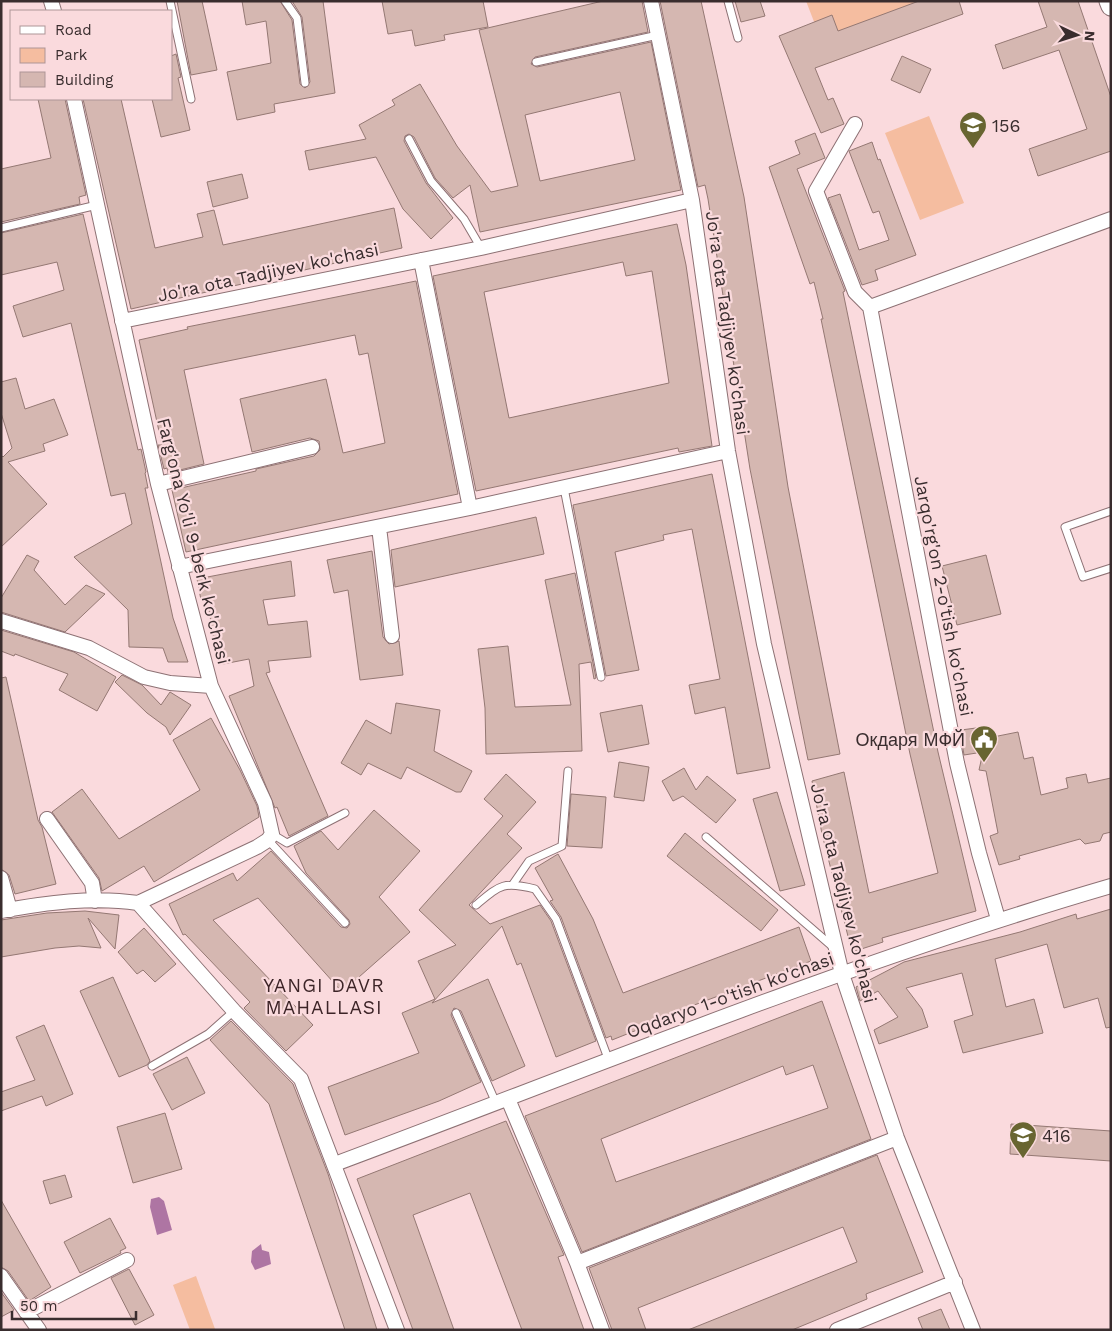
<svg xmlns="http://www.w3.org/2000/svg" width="1112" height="1331" viewBox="0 0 1112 1331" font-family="'Work Sans',sans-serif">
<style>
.green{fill:#f5bda0}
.water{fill:#ae75a3}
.building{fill:#d5b7b1;stroke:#947873;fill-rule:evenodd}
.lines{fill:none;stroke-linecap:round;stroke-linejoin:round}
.lane-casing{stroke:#8d7174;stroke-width:9}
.street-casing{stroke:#8d7174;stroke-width:16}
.secondary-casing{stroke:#8d7174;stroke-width:21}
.lane{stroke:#fff;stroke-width:7}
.street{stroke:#fff;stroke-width:14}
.secondary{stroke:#fff;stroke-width:19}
.labels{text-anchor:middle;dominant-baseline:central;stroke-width:4.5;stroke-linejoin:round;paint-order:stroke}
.poi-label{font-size:18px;fill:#392d2e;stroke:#fadadd;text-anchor:start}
.street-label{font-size:18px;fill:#392d2e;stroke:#fadadd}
.neighbourhood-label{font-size:19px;letter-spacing:1px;fill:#3c2427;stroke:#fadadd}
</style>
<rect width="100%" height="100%" fill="#fadadd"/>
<path class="green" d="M806 1H955L959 11 830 63Z
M929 116 964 203 920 220 885 133Z
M196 1276 215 1329 214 1330H190L173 1285Z"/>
<path class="water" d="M159 1197 164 1201 172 1230 157 1235 150 1207 151 1199Z
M261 1244 262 1250 269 1252 271 1264 255 1270 251 1262 252 1251Z"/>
<path class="building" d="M177 1H202L217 70 191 75Z
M242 1H280L292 20 300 84 305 88 310 82 302 17 292 1H323L335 93 274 104 275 112 237 120 227 72 271 63 266 21 246 25Z
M382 1H483L488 27 444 35 445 40 415 46 412 30 388 34Z
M603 1H642L648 32 535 57 531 64 537 67 651 42 681 190 480 232 470 185 453 198 435 178 414 137 409 134 405 136 404 141 426 183 453 218 431 239 403 209 376 157 309 170 305 151 366 139 359 125 395 105 392 100 420 84 457 146 491 192 518 186 479 30ZM620 92 635 160 540 181 525 115Z
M660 1H701L744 197 788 487 840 754 808 760 750 469 708 199 705 185 698 187Z
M735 1H760L765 16 741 22Z
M919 1H959L963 14 815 68 828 100 833 98 844 124 821 133 779 36 832 15 838 31Z
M1038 1H1078L1111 97V151L1038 176 1029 149 1087 129 1059 50 1003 69 995 45 1047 27Z
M176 54 181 77 178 78 190 130 161 137 152 99H171V56Z
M902 56 931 69 920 93 891 80Z
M38 99H65L86 195 79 197 80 204 1 222V169L51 158Z
M83 99H121L155 248 203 237 197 214 214 210 223 245 394 208 402 248 131 309Z
M815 133 825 158 797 169 845 291 843 292 938 752 976 911 882 938 883 942 852 952 822 834 812 781 844 772 869 893 938 873 910 754 821 319H823L814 282 810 284 769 167 800 154 795 141Z
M872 142 878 160 880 159 916 255 875 270 878 280 862 285 828 198 840 194 859 250 889 240 879 211 873 213 872 211 849 151Z
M242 174 248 198 213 207 207 182Z
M83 214 138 450 141 449 146 472 145 473 148 488H145L173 618 188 662H168L163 648 129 647 128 610 74 557 132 524 125 493 111 496 71 323 23 337 13 306 64 290 57 262 1 275V233Z
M677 224 686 265 712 446 679 452 678 448 476 491 433 276ZM623 262 626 276 652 271 669 383 509 418 484 292Z
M416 281 458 494 186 552 172 490 256 471V469L314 456 320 450 319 441 310 438 252 452 240 399 326 379 343 453 385 443 368 353 359 355 355 335 184 370 204 464 168 473 167 468 164 469 158 445H162L139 340 188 329 187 327Z
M16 378 25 409 54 399 68 435 43 444 45 451 8 462 47 504 1 547V455L3 457 12 448 1 413V382Z
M712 474 770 768 737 774 725 707 695 714 689 685 720 679 692 529 663 535 664 540 615 552 639 670 606 676 573 505Z
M536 517 544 554 395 587 391 550Z
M372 551 383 637 389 644 399 641 403 675 360 680 348 590 334 593 327 560Z
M27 555 39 561 34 570 65 605 86 585 105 594 65 632 1 612V598Z
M986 555 1001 614 957 625 942 566Z
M291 561 295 596 263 600 268 625 307 621 311 657 268 661 270 672 266 673 328 816 289 836 277 807 275 808 229 696 254 686 249 659 218 665 207 598 201 600 197 579Z
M575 573 596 678 594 679 591 662 579 664 582 751 486 754 485 708 478 649 508 646 515 707 571 705 545 580Z
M1 630 74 652 116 677 97 711 59 690 68 674 15 654 14 656 1 651Z
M122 675 142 685 161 705 170 692 191 705 170 735 166 727 147 713 115 682Z
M6 677 38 820 42 827 56 884 15 894 9 875 1 869V678Z
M396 703 440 710 434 751 472 771 461 792H456L407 767 401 779 368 763 361 775 341 763 366 720 391 734Z
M642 705 649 744 608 752 600 713Z
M211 718 240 770 257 806 259 817 154 882 144 866 102 891 99 878 52 812 82 789 119 839 200 790 173 740Z
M976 728 978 740 1018 732 1024 759 1033 757 1041 795 1068 788 1066 778 1086 774 1088 783 1111 778V832L1103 834 1100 841 1085 844 1080 839 1019 856 1020 859 999 865 990 836 998 833 986 771 979 770 983 752 964 755 962 743 961 730Z
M619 762 649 767 644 801 614 797Z
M684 768 696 790 707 776 736 800 716 823 683 796 673 801 662 781Z
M506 774 536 802 507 834 522 848 469 905 490 924 540 905 551 921 596 1041 556 1057 521 963 517 965 502 926 432 1003 488 979 525 1066 492 1081 461 1011 454 1008 451 1015 481 1082 439 1101 345 1135 328 1087 419 1053 402 1013 435 999 418 961 456 945 419 910 503 816 484 799Z
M777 792 805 885 780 891 753 799Z
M571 794 606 797 602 848 567 846Z
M374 810 420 851 379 897 410 932 342 992 258 898 213 920 313 1025 286 1051 244 1008 250 1002 185 934 183 935 169 904 233 873 237 881 271 851 341 927 347 928 350 924 349 920 306 873 294 846 321 831 338 850Z
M685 833 778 910 761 931 667 856Z
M558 854 593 919 623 993 799 927 811 961 636 1027 637 1030 612 1040 611 1036 606 1038 561 917 550 901 553 900 535 868Z
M1111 909V1027L1106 1028 1098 998 1064 1008 1047 944 995 959 1006 1007 1034 999 1043 1033 963 1053 954 1021 973 1015 962 973 906 988 922 1009 928 1027 879 1044 874 1030 898 1017 878 991 860 1001 856 987 904 962 1020 932 1076 914 1077 919Z
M85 911 119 915 115 949 88 918 101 948 79 946 55 948 1 957V920L47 913Z
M144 928 176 964 155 982 143 970 137 974 118 952Z
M113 977 150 1061 147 1065 119 1077 80 991Z
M822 1001 871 1139 582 1252 525 1116ZM813 1065 828 1108 616 1182 601 1139 783 1066 786 1075Z
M231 1021 293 1084 328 1174 377 1330H345L269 1104 210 1040Z
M44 1025 73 1094 46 1106 42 1096 1 1111V1092L35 1080 16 1037Z
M187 1057 205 1093 172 1110 153 1074Z
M165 1113 182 1169 133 1183 117 1127Z
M506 1121 564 1255 558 1257 584 1330H522L470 1193 413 1215 454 1330H413L357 1179Z
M1011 1124 1111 1131V1161L1010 1154Z
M877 1155 923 1272 866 1294 867 1299 792 1330H688L857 1262 843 1227 638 1308 646 1330H612L589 1268Z
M65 1175 72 1197 50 1204 43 1181Z
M1 1200 51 1287 29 1301 8 1271 1 1267Z
M110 1218 126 1248 120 1251 121 1253 80 1273 64 1242Z
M129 1269 154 1315 135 1325 111 1278Z
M1 1292 14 1310 1 1317Z
M941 1309 950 1330H923L918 1318Z"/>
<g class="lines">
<g class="lane-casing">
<path id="lane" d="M170 1 191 99
M285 1 297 18 305 83
M728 1 738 38
M536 62 658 35
M409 139 431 181 464 219 481 248
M1 228 97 205
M564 488 601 677
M1111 511 1065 527 1083 577 1111 568
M272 834 287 843 345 813
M706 837 833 947
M268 840 345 923
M513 884 529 861 562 846 568 771
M476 905C500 885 503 881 535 889L556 919 609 1061
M456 1013 496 1103
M152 1066 208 1034 234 1011"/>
</g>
<g class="street-casing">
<path id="street" d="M51 1 54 11
M651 1 692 200 728 451 764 644 842 974 897 1138 973 1330
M74 99 158 484 211 686 265 803 272 834 268 840 257 847 138 903
M855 124 816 191 855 292 870 307 957 763 979 853 998 919
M421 260 470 508
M870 307 1111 219
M122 321 481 248 692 200
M158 484 312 447
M379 527 392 636
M179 567 470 508 728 451
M1 621 89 648 144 677 170 683 211 686
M47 819 92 883 95 901
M1 878 10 910
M1 911C45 903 93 896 138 903L234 1011 301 1079 397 1330
M508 1099 577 1263 602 1330
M335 1164C592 1068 847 963 1111 886
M577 1263 897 1138
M1 1276 39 1330
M26 1312 127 1260
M837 1330 955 1282"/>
</g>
<g class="secondary-casing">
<path id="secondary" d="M1109 1 1111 6"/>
</g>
<use href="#lane" class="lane"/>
<use href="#street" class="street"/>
<use href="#secondary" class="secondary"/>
</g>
<defs>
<g id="school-pin" transform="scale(1.4375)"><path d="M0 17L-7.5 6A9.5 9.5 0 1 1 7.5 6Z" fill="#686531" stroke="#fadadd"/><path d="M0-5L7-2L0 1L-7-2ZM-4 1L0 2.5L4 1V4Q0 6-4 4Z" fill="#fff"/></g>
<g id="civic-pin" transform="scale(1.4375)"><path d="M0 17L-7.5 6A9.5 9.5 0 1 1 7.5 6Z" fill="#686531" stroke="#fadadd"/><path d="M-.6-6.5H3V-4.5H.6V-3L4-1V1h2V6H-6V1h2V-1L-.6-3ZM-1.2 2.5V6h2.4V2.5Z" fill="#fff"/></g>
</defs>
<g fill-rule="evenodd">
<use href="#school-pin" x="973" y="125"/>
<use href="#civic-pin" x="984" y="739"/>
<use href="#school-pin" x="1023" y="1135"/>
</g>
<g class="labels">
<g class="poi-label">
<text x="992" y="125">156</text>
<text x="965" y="739" text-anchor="end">Окдаря МФЙ</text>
<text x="1042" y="1135">416</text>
</g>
<g class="street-label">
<text transform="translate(268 272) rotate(-12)">Jo'ra ota Tadjiyev ko'chasi</text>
<text transform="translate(728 323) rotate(82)">Jo'ra ota Tadjiyev ko'chasi</text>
<text transform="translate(194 541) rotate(76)">Farg'ona Yo'li 9-berk ko'chasi</text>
<text transform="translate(944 596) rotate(79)">Jarqo'rg'on 2-o'tish ko'chasi</text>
<text transform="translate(844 893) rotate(76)">Jo'ra ota Tadjiyev ko'chasi</text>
<text transform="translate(730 995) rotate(-20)">Oqdaryo 1-o'tish ko'chasi</text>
</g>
<g class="neighbourhood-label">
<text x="324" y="985">YANGI DAVR<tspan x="324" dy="22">MAHALLASI</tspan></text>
</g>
</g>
<rect width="1112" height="1331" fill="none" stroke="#392d2e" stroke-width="5"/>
<rect x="10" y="10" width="162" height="90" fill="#fadadd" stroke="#ad9597"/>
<rect x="20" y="26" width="25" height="8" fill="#ffffff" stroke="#ad9597"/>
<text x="55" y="35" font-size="15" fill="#392d2e">Road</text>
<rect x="20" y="48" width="25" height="15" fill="#f5bda0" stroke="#ad9597"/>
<text x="55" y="60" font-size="15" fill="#392d2e">Park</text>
<rect x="20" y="72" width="25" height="15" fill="#d5b7b1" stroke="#ad9597"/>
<text x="55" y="85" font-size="15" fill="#392d2e">Building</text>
<g transform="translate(1077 35) rotate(94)" stroke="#fadadd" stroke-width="4" paint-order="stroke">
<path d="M0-4L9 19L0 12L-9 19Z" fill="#392d2e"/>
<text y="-8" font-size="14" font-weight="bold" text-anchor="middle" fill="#392d2e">N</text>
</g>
<path d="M12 1311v8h124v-8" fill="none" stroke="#392d2e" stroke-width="2.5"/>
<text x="20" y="1311" font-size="15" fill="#392d2e" stroke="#fadadd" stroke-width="4" paint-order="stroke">50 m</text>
</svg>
